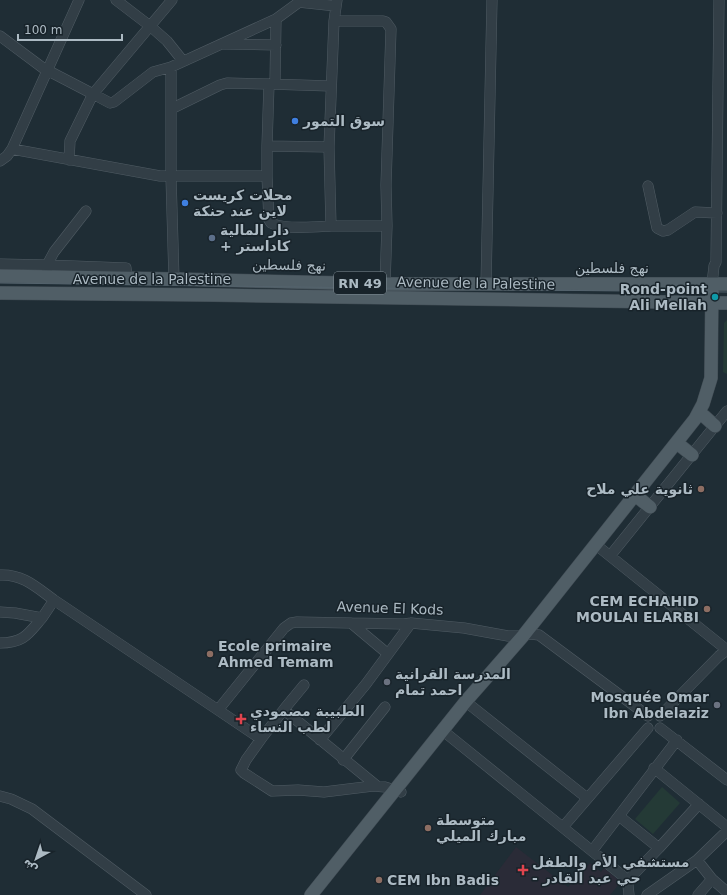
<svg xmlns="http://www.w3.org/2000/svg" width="727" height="895" viewBox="0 0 727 895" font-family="'DejaVu Sans','Noto Sans Arabic',sans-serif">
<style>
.medical{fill:#2a2b37}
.green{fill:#243a36}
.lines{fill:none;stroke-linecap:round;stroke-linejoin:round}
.minor-casing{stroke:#505c64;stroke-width:11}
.major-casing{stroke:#3f4a52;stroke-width:14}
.minor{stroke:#323e46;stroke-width:10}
.major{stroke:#505e66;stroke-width:13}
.tram{stroke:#54636d;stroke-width:1}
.shop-dot{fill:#3f7fe0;stroke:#18232a;stroke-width:1.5}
.service-dot{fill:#5c6f8a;stroke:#18232a;stroke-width:1.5}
.culture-dot{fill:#0f9aa8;stroke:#18232a;stroke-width:1.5}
.education-dot{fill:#8d6e63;stroke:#18232a;stroke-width:1.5}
.worship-dot{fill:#6b7280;stroke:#18232a;stroke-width:1.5}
.health-dot{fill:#e0444e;stroke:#18232a;stroke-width:1.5}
.labels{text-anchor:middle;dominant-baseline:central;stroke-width:3;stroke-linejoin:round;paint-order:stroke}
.shield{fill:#18232a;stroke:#808d95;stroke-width:1}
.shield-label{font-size:13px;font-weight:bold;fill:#acbac3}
.poi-label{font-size:14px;font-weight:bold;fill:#acbac3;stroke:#18232a;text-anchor:start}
.street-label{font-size:14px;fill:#acbac3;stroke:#18232a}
</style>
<rect width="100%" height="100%" fill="#1f2d35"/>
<path class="medical" d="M516 847 568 887 590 863 601 872 604 868 621 882 610 895H480Z"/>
<path class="green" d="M727 320V374L723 372 724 323Z
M662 787 680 803 653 834 635 819Z"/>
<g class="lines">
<g class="minor-casing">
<path id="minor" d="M116 0 150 26 167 41 183 61
M298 2 336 6
M334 21H383L386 22 391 29 386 185 387 226
M0 36 43 68 93 94 172 0
M224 44 276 45
M269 84 330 86
M275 84 276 19
M171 109 220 85 227 83 269 84 267 146
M12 149 160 176H267V146L329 147 334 21 337 0
M69 160 70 141 93 94 110 103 114 102 153 72 171 67
M0 161 7 156 12 149 79 0
M267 176 269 220 271 223C284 230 315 227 331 226L329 147
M648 186 657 228 663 231 668 230 695 212 717 213
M86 211 54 252 47 265 126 268 127 278
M331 226H387L385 284
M0 264 47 265V271
M174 279 171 177V67L276 19 302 0
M712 284 714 266 716 262 719 0
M486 285 492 0
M600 548 727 650
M610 556 727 411
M0 575C23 574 36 587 54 600L218 710 284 628 291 623 297 622 404 624 411 623 464 628 508 636H520L530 634 539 635 648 716
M0 612 15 613 42 618 54 600
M351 623 388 654
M0 643C24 643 28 634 42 618
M470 705 587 798
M218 710 261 739 246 760 241 770 244 773 272 791 298 790 324 792 373 786 385 787 401 792
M284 710 377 786
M660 716 719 656 727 650
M660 728 727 780
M442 730 623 876 628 885 629 895
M261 739 285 708 304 685
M320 740 366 684 411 623
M343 760 385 707
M654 768 727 827
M0 796 11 799 32 809 146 895
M619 816 659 848
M563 827 648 728
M592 851 677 740
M697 860 727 831
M627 881 659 848 699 804
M647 895 697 860 712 879 727 892
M698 895 712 879"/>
</g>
<g class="major-casing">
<path id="major" d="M0 276 174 279 385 284H727
M0 293 213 295 727 303
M704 416 715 426
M682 447 692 455
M640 499 650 507
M311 895 466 701 523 636 695 419 703 404 711 378 712 284"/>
</g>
<use href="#minor" class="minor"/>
<use href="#major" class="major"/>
<path class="tram" d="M0 283C242 286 485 290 727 292"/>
</g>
<g class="shop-dot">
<circle cx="295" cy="121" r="4"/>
<circle cx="185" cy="203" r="4"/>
</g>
<circle class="service-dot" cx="212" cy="238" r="4"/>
<circle class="culture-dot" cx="715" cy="297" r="4"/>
<g class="education-dot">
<circle cx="701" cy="489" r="4"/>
<circle cx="707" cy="609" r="4"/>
<circle cx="210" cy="654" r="4"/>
<circle cx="428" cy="828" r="4"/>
<circle cx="379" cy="880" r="4"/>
</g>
<g class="worship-dot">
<circle cx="387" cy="682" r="4"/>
<circle cx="717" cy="705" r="4"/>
</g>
<g class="health-dot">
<path d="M239 713h4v4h4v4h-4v4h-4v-4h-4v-4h4z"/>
<path d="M521 864h4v4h4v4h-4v4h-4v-4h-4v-4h4z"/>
</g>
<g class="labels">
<rect class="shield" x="334" y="272" width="52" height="22" rx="3"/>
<g class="shield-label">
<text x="360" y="283">RN 49</text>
</g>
<g class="poi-label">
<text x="303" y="121">سوق التمور</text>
<text x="193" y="195">محلات كريست<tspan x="193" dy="16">لاين عند حنكة</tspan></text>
<text x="220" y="230">دار المالية<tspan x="220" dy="16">+ كاداستر</tspan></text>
<text x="707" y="289" text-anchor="end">Rond-point<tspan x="707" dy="16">Ali Mellah</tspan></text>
<text x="693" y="489" text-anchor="end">ثانوية علي ملاح</text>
<text x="699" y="601" text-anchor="end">CEM ECHAHID<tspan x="699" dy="16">MOULAI ELARBI</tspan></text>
<text x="218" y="646">Ecole primaire<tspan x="218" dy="16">Ahmed Temam</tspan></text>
<text x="395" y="674">المدرسة القرانية<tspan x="395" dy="16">احمد تمام</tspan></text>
<text x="709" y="697" text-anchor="end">Mosquée Omar<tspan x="709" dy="16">Ibn Abdelaziz</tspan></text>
<text x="250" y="711">الطبيبة مصمودي<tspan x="250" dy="16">لطب النساء</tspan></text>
<text x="436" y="820">متوسطة<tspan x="436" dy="16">مبارك الميلي</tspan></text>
<text x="532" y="862">مستشفي الأم والطفل<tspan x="532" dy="16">- حي عبد القادر</tspan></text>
<text x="387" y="880">CEM Ibn Badis</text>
</g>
<g class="street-label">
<text transform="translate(289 265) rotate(1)">نهج فلسطين</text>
<text x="612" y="268">نهج فلسطين</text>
<text x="152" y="279">Avenue de la Palestine</text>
<text transform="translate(476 283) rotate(1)">Avenue de la Palestine</text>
<text transform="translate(390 608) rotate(2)">Avenue El Kods</text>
</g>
</g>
<g transform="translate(36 859) rotate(220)" stroke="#18232a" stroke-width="3" paint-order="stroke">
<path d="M0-3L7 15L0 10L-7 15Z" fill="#acbac3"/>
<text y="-6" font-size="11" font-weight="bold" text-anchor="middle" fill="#acbac3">ش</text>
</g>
<path d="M18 34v6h104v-6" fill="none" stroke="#acbac3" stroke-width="2"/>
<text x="24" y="34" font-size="12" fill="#acbac3" stroke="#18232a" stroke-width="3" paint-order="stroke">100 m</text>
</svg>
